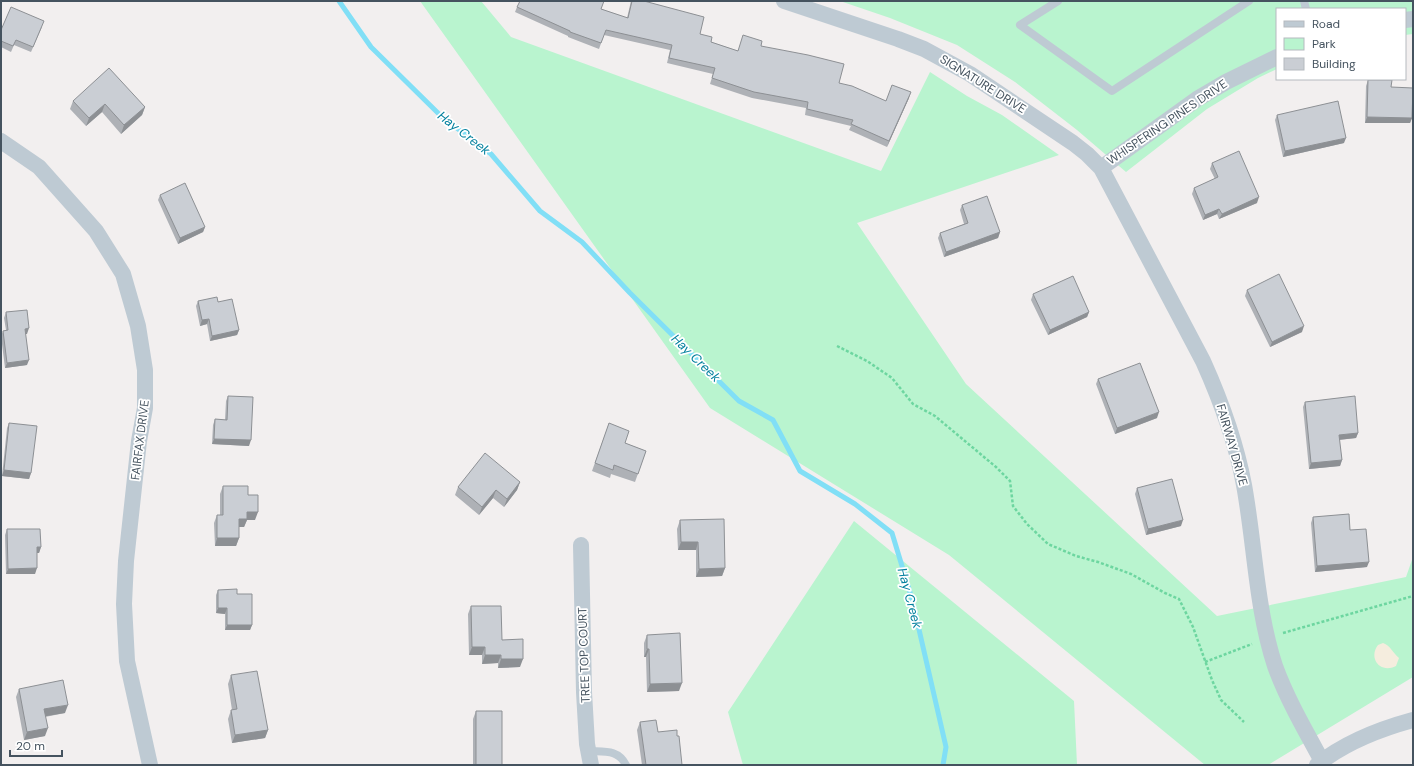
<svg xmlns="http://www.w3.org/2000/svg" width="1414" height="766" viewBox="0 0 1414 766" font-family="'DM Sans',sans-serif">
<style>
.green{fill:#b9f4cf}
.sand{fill:#f5edde}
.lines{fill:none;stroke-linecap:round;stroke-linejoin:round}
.stream{stroke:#81dff6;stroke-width:5}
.path{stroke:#6dd6a0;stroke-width:2.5;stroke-dasharray:3 2;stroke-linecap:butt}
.service{stroke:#becad3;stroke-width:8}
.minor{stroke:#becad3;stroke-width:16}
.wall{fill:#aeb1b6}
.shaded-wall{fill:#8d9094}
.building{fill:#caced4;stroke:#8d9094}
.labels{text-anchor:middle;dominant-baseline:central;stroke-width:3.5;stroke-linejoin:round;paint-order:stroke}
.street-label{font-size:12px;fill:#45535f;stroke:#fff}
.water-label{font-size:13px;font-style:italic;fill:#03809e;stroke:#fff}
</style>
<rect width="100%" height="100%" fill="#f2efef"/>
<path class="green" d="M420 1H481L511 37 881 171 930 72 967 96 1002 115 1059 155 857 223 966 384 1217 616 1406 577 1413 557V677L1268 765H1205L949 555 710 408Z
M840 1H1413V34L1405 35V9H1277V69L1258 78 1207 109 1126 172 1077 130 1015 82 957 45 890 18Z
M854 521 1074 701 1077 765H743L728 712Z"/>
<path class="sand" d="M1383 643C1391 646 1392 652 1399 658L1396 666C1380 674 1368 658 1378 645Z"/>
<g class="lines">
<path class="stream" d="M339 1 371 47 441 116 491 154 540 211 582 242 630 293 739 401 773 420 800 471 855 504 892 533 912 599 946 747 943 765"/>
<path class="path" d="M837 346 867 361 892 378 913 404 935 416 996 467 1010 481 1013 506 1027 524 1048 544 1076 556 1098 562 1131 574 1165 593 1179 599 1193 627 1212 680 1221 700 1244 722
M1283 633 1413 596
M1205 662 1252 644"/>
<path class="service" d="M1058 1 1020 25 1112 91 1249 1
M1304 1 1306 9
M588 751C604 752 618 749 626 765"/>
<path class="minor" d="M784 1 898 39 924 49 970 74 1073 143 1087 154 1101 168 1203 361C1221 401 1236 442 1244 485 1255 545 1256 608 1275 666 1287 699 1305 730 1322 761
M1405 20 1413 19
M1 141 39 167 96 231 123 274 138 326 145 370V408L139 441 126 561 124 604 127 661 150 765
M1101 168 1197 99 1226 82 1277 57
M581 545 584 692 587 744 591 765
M1317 765C1344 743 1380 729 1413 720"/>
</g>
<path class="wall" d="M631 1H644L700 34 711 42 738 51 761 46 839 83 886 101 909 98 887 147 849 130 851 126 805 115 806 108 752 98 710 84 713 74 667 63 670 50 604 35 599 49 568 37V36L515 12 517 7 601 9 627 18Z
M42 27 31 52 14 45 11 52 1 47V30Z
M1368 80 1391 87 1412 118 1410 123H1365L1366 86Z
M73 101 145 107 142 115 121 134 102 112 86 126 70 109Z
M1277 115 1344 143 1283 157 1275 120Z
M1212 163 1257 203 1219 219 1217 214 1203 220 1192 194 1194 188 1215 179 1210 169Z
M160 195 205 227 203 232 178 244 158 200Z
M962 205 1000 232 998 238 944 257 938 238 940 233 964 224 960 210Z
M1247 290 1302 332 1270 347 1245 296Z
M1033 294 1089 312 1087 317 1048 335 1031 300Z
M198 301 218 302 239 330 237 335 210 341 207 324 200 326 196 306Z
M6 312 27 334H25L27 365 5 368 1 336 3 331 6 330 4 318Z
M1098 379 1157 418 1115 434 1096 384Z
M228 396 249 446 212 444 213 425 215 419 225 420 226 401Z
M1305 402 1358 433 1356 438 1339 440 1342 460 1340 466 1309 469 1303 407Z
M9 423 31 473 29 479 2 476 7 428Z
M609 423 625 443 646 451 635 482 611 474 610 478 592 471Z
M520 482 517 490 504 507 493 498 479 515 455 495 458 487Z
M223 486 248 495 255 520H247L244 527H239V538L236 546H215L214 523 217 515H220V494Z
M1137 488 1181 526 1146 535 1135 494Z
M1313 517 1350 530 1367 567 1315 572 1311 523Z
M680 520 725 568 722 576 696 577V550H678L677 529Z
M7 529 41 547 39 553H37L35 574H6L5 535Z
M218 590 237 594 252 625 250 630H225V614L216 613V595Z
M471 606 502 640 520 667 498 668V663L482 664V655H469L468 614Z
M647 635 679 691 647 692 646 657H644V643Z
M231 675 268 730 265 738 232 743 228 719 231 710H232L228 684Z
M19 689 65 713 45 717V736L24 740 16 697Z
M476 711 502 765H473V719Z
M640 722 658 732 682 765H642L637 730Z"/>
<path class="shaded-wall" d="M911 92 909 98 887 147 889 141Z
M105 104 102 112 86 126 89 118Z
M145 107 142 115 121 134 124 125Z
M1367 117 1412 118 1410 123H1365Z
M1346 138 1344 143 1283 157 1285 151Z
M1259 197 1257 203 1219 219 1222 214Z
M1219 209 1217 214 1203 220 1205 215Z
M205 227 203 232 178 244 180 238Z
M1000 232 998 238 944 257 946 252Z
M1089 312 1087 317 1048 335 1050 330Z
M209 319 207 324 200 326 202 320Z
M1304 326 1302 332 1270 347 1272 342Z
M29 328 27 334H23L25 329Z
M239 330 237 335 210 341 212 336Z
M29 360 27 365 5 368 7 363Z
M1159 412 1157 418 1115 434 1117 428Z
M1358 433 1356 438 1337 440 1339 435Z
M214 439 251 440 249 446 212 444Z
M1342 460 1340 466 1309 469 1311 463Z
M4 470 31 473 29 479 2 476Z
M520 482 517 490 504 507 507 499Z
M496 490 493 498 479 515 482 507Z
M247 512H258L255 520H247L244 527H236L239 519Z
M1183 520 1181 526 1146 535 1148 529Z
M217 538H239L236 546H215Z
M681 542H698L696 550H678Z
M37 547H41L39 553H35Z
M1369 562 1367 567 1315 572 1317 566Z
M37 568 35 574H6L8 569Z
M725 568 722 576 696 577 699 569Z
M218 608H227L225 614 216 613Z
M227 625H252L250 630H225Z
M472 647H485L482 655H469Z
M647 649H649L646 657H644Z
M485 655H501L498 663 482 664Z
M501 659H523L520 667 498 668Z
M682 683 679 691 647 692 650 684Z
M68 705 65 713 41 717 44 709Z
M48 728 45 736 24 740 27 732Z
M268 730 265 738 232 743 235 735Z"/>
<path class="building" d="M520 1H604L601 9 628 18 632 1H644L704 17 700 34 712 37 711 42 738 51 743 35 762 41 761 46 808 55 844 64 839 83 852 86 886 101 892 85 911 92 889 141 851 124 853 120 807 109 808 102 754 92 712 78 715 68 669 58 672 45 606 30 601 43 570 32V31L517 7Z
M11 7 44 21 33 47 16 40 13 46 1 41V30Z
M109 68 145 107 124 125 105 104 89 118 73 101Z
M1368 80H1392L1391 87 1413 88 1412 118 1367 117Z
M1338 101 1346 138 1285 151 1277 115Z
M1239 151 1259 197 1222 214 1219 209 1205 215 1194 188 1218 177 1212 163Z
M185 183 205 227 180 238 160 195Z
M987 196 1000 232 946 252 940 233 968 223 962 205Z
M1279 274 1304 326 1272 342 1247 290Z
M1073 276 1089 312 1050 330 1033 294Z
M217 297 218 302 232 299 239 330 212 336 209 319 202 320 198 301Z
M27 310 29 328 25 329 29 360 7 363 3 331 8 330 6 312Z
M1140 363 1159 412 1117 428 1098 379Z
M228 396 253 397 251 440 214 439 215 419 227 420Z
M1355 396 1358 433 1339 435 1342 460 1311 463 1305 402Z
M9 423 37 426 31 473 4 470Z
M609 423 629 431 625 443 646 451 638 474 614 465 613 470 595 463Z
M485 453 520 482 507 499 496 490 482 507 458 487Z
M1172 479 1183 520 1148 529 1137 488Z
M223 486H248V495H258V512H247V519H239V538H217V515H223Z
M1349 514 1350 530 1366 529 1369 562 1317 566 1313 517Z
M724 519 725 568 699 569 698 542H681L680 520Z
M7 529H40L41 547H37V568L8 569Z
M237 589V594H252V625H227V608H218V590Z
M471 606H501L502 640 523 639V659H501V655H485V647H472Z
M680 633 682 683 650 684 649 649H647V635Z
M257 671 268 730 235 735 231 710 237 709 231 675Z
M63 680 68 705 44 709 48 728 27 732 19 689Z
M476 711H502V765H476Z
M656 720 658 732 677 730V736H679L682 765H646L640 722Z"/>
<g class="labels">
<g class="street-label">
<text transform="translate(983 84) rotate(32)">SIGNATURE DRIVE</text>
<text transform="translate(1167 122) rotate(-34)">WHISPERING PINES DRIVE</text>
<text transform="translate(140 440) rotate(-83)">FAIRFAX DRIVE</text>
<text transform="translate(1232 445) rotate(74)">FAIRWAY DRIVE</text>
<text transform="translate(584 655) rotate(-92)">TREE TOP COURT</text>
</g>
<g class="water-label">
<text transform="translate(464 133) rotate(38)">Hay Creek</text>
<text transform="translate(696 358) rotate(44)">Hay Creek</text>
<text transform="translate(910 598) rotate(75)">Hay Creek</text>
</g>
</g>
<rect width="1414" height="766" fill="none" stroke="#45535f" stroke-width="4"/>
<rect x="1276" y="8" width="130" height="72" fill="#ffffff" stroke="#b5babf"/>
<rect x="1284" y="21" width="20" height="6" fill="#becad3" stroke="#b5babf"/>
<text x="1312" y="28" font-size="12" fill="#45535f">Road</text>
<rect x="1284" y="38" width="20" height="12" fill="#b9f4cf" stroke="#b5babf"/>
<text x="1312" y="48" font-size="12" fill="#45535f">Park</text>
<rect x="1284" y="58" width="20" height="12" fill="#caced4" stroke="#b5babf"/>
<text x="1312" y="68" font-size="12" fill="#45535f">Building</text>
<path d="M10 750v6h52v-6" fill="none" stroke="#45535f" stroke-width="2"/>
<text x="16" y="750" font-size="12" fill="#45535f" stroke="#ffffff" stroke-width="3" paint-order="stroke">20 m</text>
</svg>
